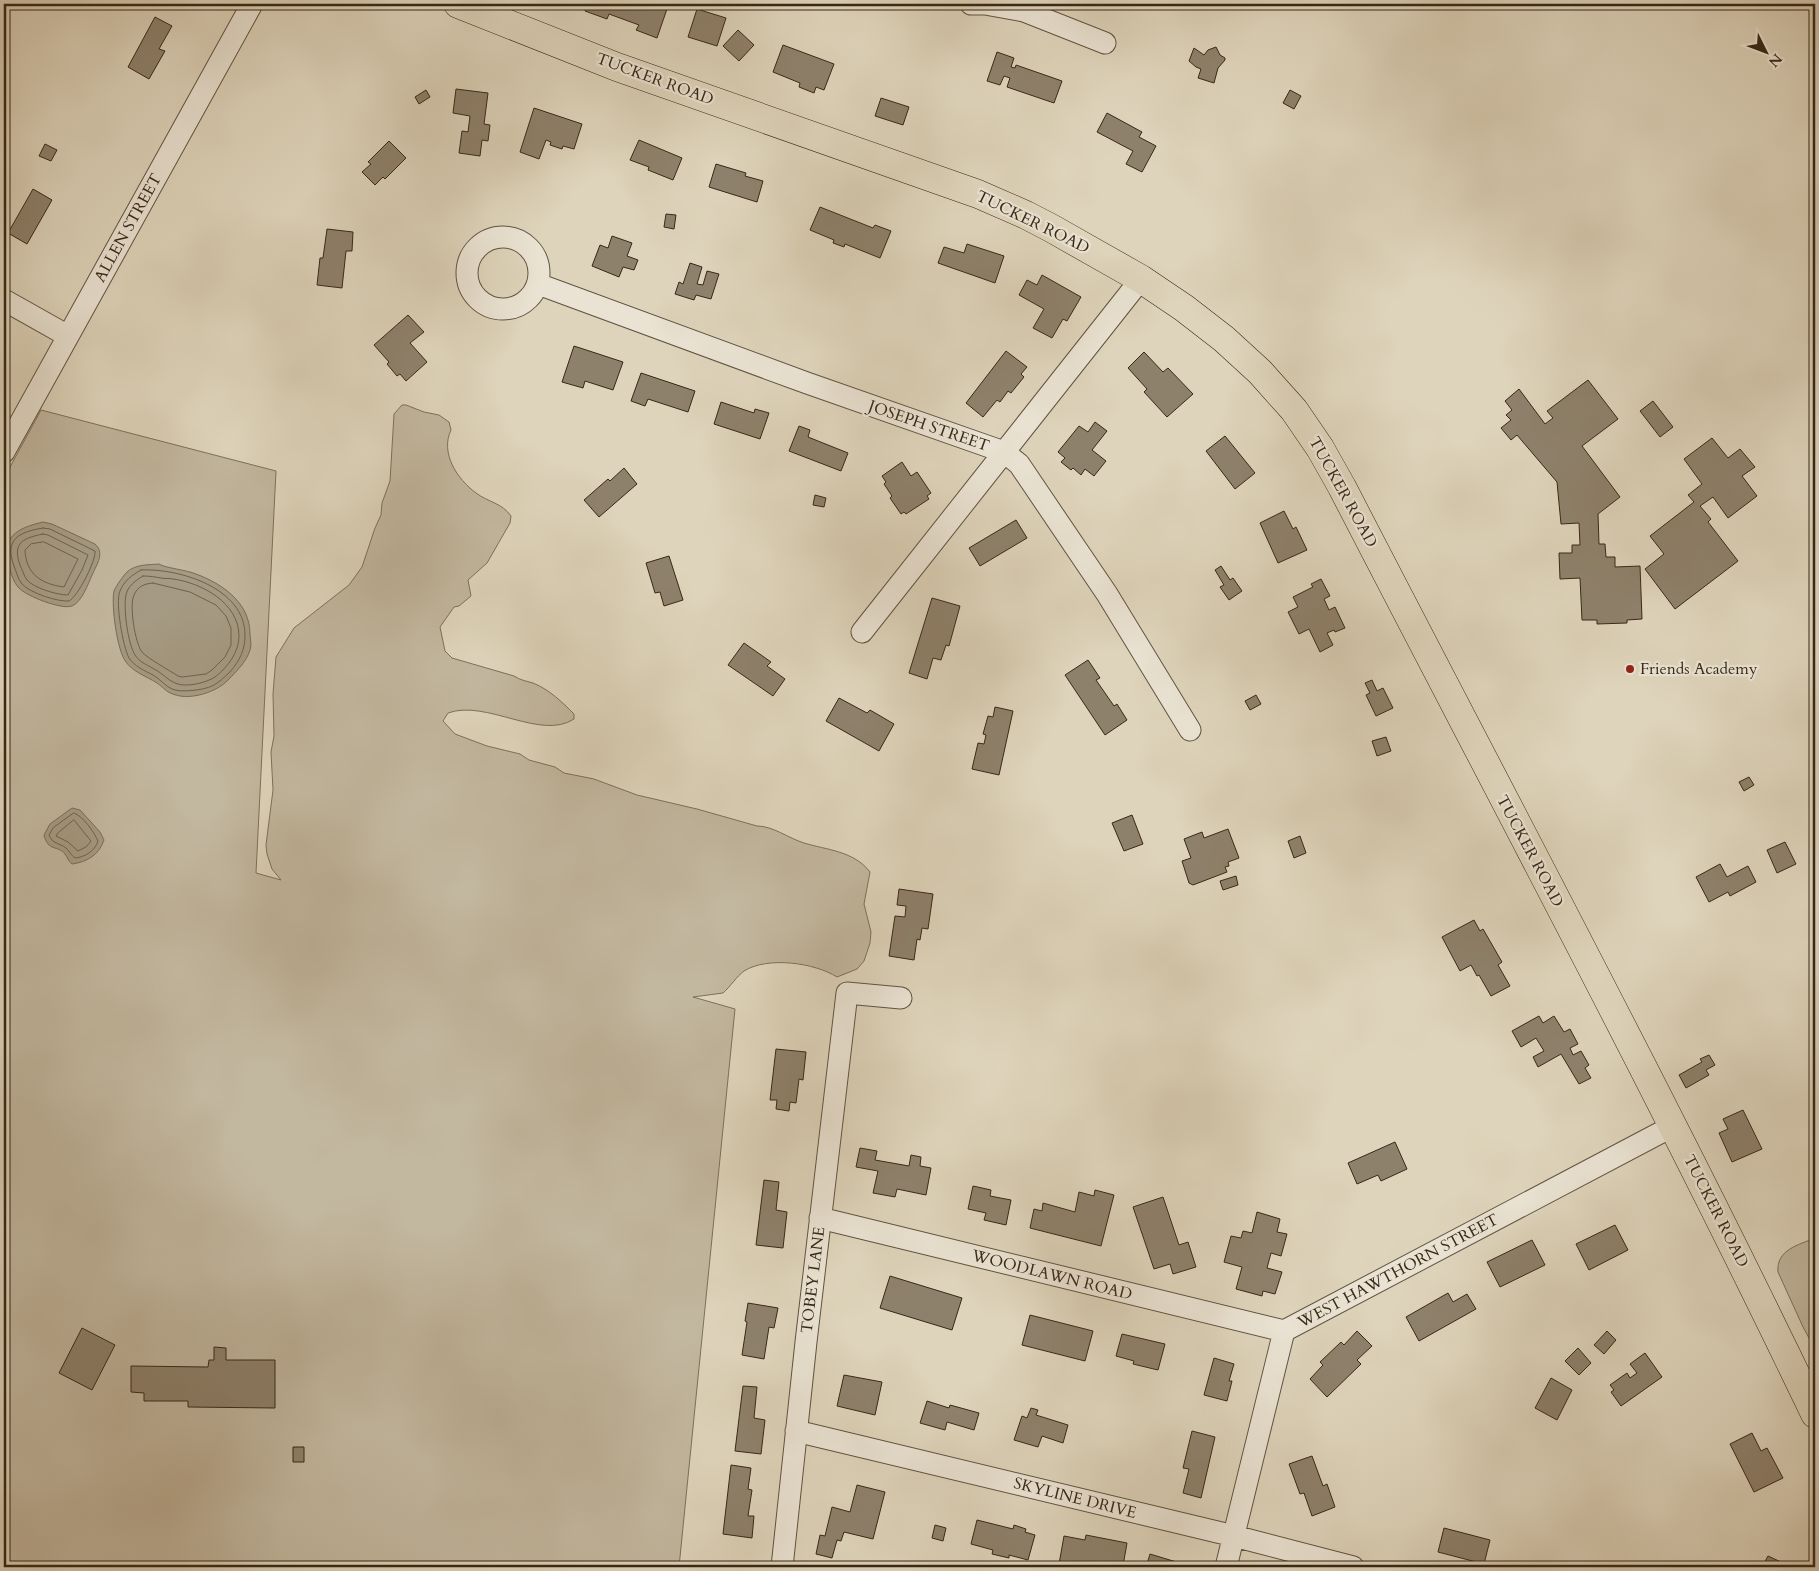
<svg xmlns="http://www.w3.org/2000/svg" width="1819" height="1571" viewBox="0 0 1819 1571" font-family="Cardo,serif">
<style>
.green{fill:#c2b79f;stroke:#7c705b}
.water{fill:#a59a83;stroke:#796c58}
.lines{fill:none;stroke-linecap:round;stroke-linejoin:round}
.shore{stroke:#6e614d;stroke-width:1}
.building{fill:#8e816c;stroke:#372817}
.minor-casing{stroke:#615340;stroke-width:23}
.major-casing{stroke:#372817;stroke-width:29}
.minor{stroke:#eae3d3;stroke-width:21}
.major{stroke:#ded4bb;stroke-width:28}
.poi-dot{fill:#8f2418;stroke:#eae3d3;stroke-width:2}
.labels{text-anchor:middle;dominant-baseline:central;stroke-width:4.5;stroke-linejoin:round;paint-order:stroke}
.street-label{font-size:16px;fill:#372817;stroke:#eae3d3}
.poi-label{font-size:16px;fill:#372817;stroke:#eae3d3;text-anchor:start}
</style>
<rect width="100%" height="100%" fill="#ded4bb"/>
<filter id="stains"><feTurbulence type="fractalNoise" baseFrequency=".004" numOctaves="4"/><feColorMatrix values="0 0 0 0 .2 0 0 0 0 .09 0 0 0 0 .02 0 0 0 .5 -.17"/></filter>
<radialGradient id="worn" r=".72"><stop offset=".6" stop-color="#630" stop-opacity="0"/><stop offset="1" stop-color="#630" stop-opacity=".3"/></radialGradient>
<path class="green" d="M402 405H406L424 412 439 415 449 422 451 430C440 453 457 479 476 493 488 502 502 503 511 516L510 523 487 563 468 580 471 596 459 606 454 607 440 627 445 651 452 658 514 676C520 680 526 681 533 683 550 690 562 702 574 714V719C541 741 486 699 448 713L443 721 455 734 487 746 520 754 529 760 555 767 564 773 594 779 637 795 697 809 757 826C773 826 788 838 804 843 827 850 854 851 870 872L864 904 871 932 870 943 864 961 857 969 837 977C815 963 768 956 744 971 737 976 730 987 723 993L693 997 735 1009 679 1567H4V478L41 410 276 471 256 873 281 880 272 869 267 854 266 845 273 790 271 752 274 736 273 694 276 657 294 628 349 585 362 567 375 528 381 515 382 503 390 481 394 414Z
M1815 1238V1349L1803 1327 1778 1272C1776 1250 1798 1245 1815 1238Z"/>
<path class="water" d="M43 522 52 524 95 544C105 553 97 564 92 575 88 584 82 602 72 606 62 610 26 596 19 588 14 583 11 574 9 567 0 537 17 528 43 522Z
M159 564C165 568 187 570 196 574 223 584 250 603 250 634 250 639 252 645 250 650 247 661 236 672 228 680 217 692 191 700 176 695 167 693 164 688 157 683 146 676 133 672 126 662 117 651 111 604 114 591 116 586 123 576 127 572 136 564 148 565 159 564Z
M72 808 80 810 100 832 104 840C99 855 87 862 72 864 68 861 68 858 65 854 58 845 48 852 44 835L50 824Z"/>
<g class="lines">
<path class="shore" d="M43 528 50 529 95 551C96 561 78 596 69 601 58 602 30 593 22 584 18 579 16 571 14 566 4 539 19 532 43 528Z
M43 534 48 535 88 555 82 570 68 595C57 595 34 588 27 580 24 576 22 569 20 565 12 543 23 538 43 534Z
M44 542 78 559 64 587C41 584 26 574 25 550L31 544Z
M141 570C179 568 245 588 245 635 245 650 240 660 230 672 224 677 219 683 212 686 204 690 180 693 172 689 165 686 160 679 153 675 145 671 134 666 129 658 123 647 115 602 120 591 124 581 132 575 141 570Z
M143 576C150 576 155 577 161 578 165 579 169 578 173 579 202 583 239 603 239 636 239 652 228 667 215 677 206 683 185 688 175 683 168 680 163 674 156 670 149 666 139 662 135 655 128 644 123 608 126 595 127 587 136 580 143 576Z
M153 583 190 592 216 605 226 616 231 628V645L225 657 212 670 206 674 182 677 178 676C169 670 147 658 142 652 135 643 129 605 134 595 138 586 144 584 153 583Z
M74 813C83 816 94 832 98 841 95 851 85 857 75 858 71 855 70 852 66 848 60 843 52 844 49 835L53 828Z
M74 820 91 841 86 847 78 851 68 842 56 836 58 833Z"/>
</g>
<path class="building" d="M587 4H662L668 6 657 38 636 30 639 25 609 14 607 19 585 11Z
M697 9 726 18 717 46 688 37Z
M155 17 172 26 159 49 165 51 149 79 128 67Z
M738 30 754 45 739 61 723 46Z
M783 45 834 64 824 90 816 87 814 93 799 87 800 83 773 72Z
M1216 47 1220 55 1225 58V60L1218 68 1214 83 1198 78 1201 69 1196 67 1189 61 1194 48 1204 55 1208 50Z
M997 52 1014 58 1011 67 1015 68 1016 65 1062 81 1054 103 1007 87 1010 78 1004 76 1000 85 987 81Z
M456 89 488 93 484 124 490 125 488 141 482 140 480 156 459 153 462 131 468 132 470 116 453 113Z
M426 90 430 97 419 104 415 97Z
M1290 90 1301 96 1294 109 1283 103Z
M881 98 909 107 903 125 875 116Z
M534 108 582 124 574 149 563 146 562 149 550 145 551 142 546 140 539 159 520 152Z
M1107 113 1142 132 1139 137 1156 146 1142 172 1126 164 1133 151 1097 132Z
M639 140 682 158 673 180 648 170 649 167 630 160Z
M389 141 406 158 385 179 383 177 375 185 362 172 371 164 368 162Z
M45 144 57 150 51 161 39 156Z
M716 164 746 173 745 176 763 181 757 202 709 187Z
M33 189 52 200 27 244 8 233Z
M820 207 873 228 875 225 891 231 880 258 845 244 844 247 833 243 834 240 810 230Z
M666 214 676 215 674 229 664 227Z
M327 229 353 232 352 251H346L342 288 317 285 320 258H323Z
M612 236 632 243 627 256 638 260 634 270 623 267 619 277 592 266 600 245 608 248Z
M967 244 1004 256 995 283 938 263 944 247 964 253Z
M690 263 702 267 697 284 703 285 707 271 719 274 711 299 696 295 694 300 675 294 679 282 683 284Z
M1042 275 1081 297 1067 321 1063 319 1052 338 1033 328 1044 309 1019 295 1027 280 1037 285Z
M408 315 424 332 410 343 427 362 406 381 400 374 397 376 387 364 389 362 374 345Z
M574 346 623 362 613 390 585 381 583 388 562 382Z
M1006 351 1027 367 1021 374 1024 377 1011 393 1008 391 1000 402 997 400 983 417 966 403Z
M1144 352 1163 372 1168 368 1193 394 1167 417 1144 392 1147 389 1128 368Z
M641 373 695 391 688 412 648 399 645 406 631 401Z
M1588 380 1618 419 1582 446 1620 497 1598 514 1599 544H1605L1606 557H1615V567L1640 566 1642 619 1627 620V623L1597 624V620H1582L1580 578 1560 579 1559 553H1572V545H1580L1579 523 1561 524 1557 482 1517 435 1511 440 1501 428 1511 420 1506 415 1512 410 1505 401 1519 389 1545 424 1553 418 1547 411Z
M1653 401 1673 427 1660 437 1640 411Z
M721 402 754 413 755 409 769 413 760 439 714 424Z
M1095 422 1107 431 1092 450 1106 461 1094 476 1085 469 1081 475 1073 468 1071 470 1061 462 1065 458 1058 452 1079 426 1088 432Z
M799 426 810 430 808 437 848 453 841 471 789 451Z
M1225 436 1255 473 1235 489 1206 451Z
M1712 438 1728 458 1740 449 1755 467 1742 476 1757 496 1728 518 1713 497 1700 506 1711 519 1708 522 1738 561 1675 609 1645 569 1664 554 1650 536 1694 502 1688 495 1702 484 1684 459Z
M902 462 911 476 917 472 931 493 927 496 929 499 906 514 904 512 901 514 890 498 892 496 884 484 886 482 882 476Z
M624 468 637 484 599 517 584 500 608 479 610 481Z
M815 495 826 498 824 507 813 505Z
M1284 511 1293 529 1296 527 1307 550 1278 563 1260 523Z
M1016 520 1027 538 980 566 969 548Z
M669 556 683 600 664 606 660 592 655 593 646 563Z
M1221 566 1230 580 1233 578 1242 591 1229 600 1220 587 1224 585 1215 570Z
M1321 579 1330 596 1324 599 1329 610 1335 607 1345 628 1335 632 1334 630 1327 633 1333 645 1320 652 1309 629 1299 634 1288 612 1298 607 1293 597 1313 587 1311 584Z
M932 598 960 606 949 646 946 645 941 660 933 658 927 679 909 673Z
M744 643 771 662 767 666 785 679 773 696 728 665Z
M1088 660 1100 678 1096 680 1114 706 1117 704 1127 720 1105 735 1065 675Z
M1372 680 1377 691 1383 688 1393 708 1376 716 1366 695 1370 693 1365 683Z
M1256 695 1261 704 1250 710 1245 701Z
M839 698 867 713 870 710 894 724 879 751 826 721Z
M995 707 1013 711 999 775 972 769 978 743 984 744 986 735 983 734 988 716 993 717Z
M1386 737 1391 751 1377 756 1372 741Z
M1749 777 1754 785 1744 791 1739 782Z
M1132 815 1143 844 1124 851 1112 823Z
M1228 829 1239 858 1228 862 1229 866 1225 867 1227 872 1193 885 1189 883 1182 861 1191 858 1184 839 1202 832 1204 838Z
M1300 836 1306 853 1294 858 1288 841Z
M1785 842 1796 864 1777 873 1767 850Z
M1720 864 1727 877 1748 866 1756 882 1730 896 1728 892 1709 902 1696 877Z
M1236 876 1238 885 1223 890 1220 881Z
M899 889 933 894 928 929 922 928 920 940 917 939 914 960 889 956 895 916 905 917 906 906 897 905Z
M1474 920 1480 931 1483 929 1502 962 1498 965 1510 986 1491 996 1479 975 1477 976 1471 965 1460 971 1442 937Z
M1539 1016 1543 1023 1554 1016 1564 1032 1570 1029 1578 1044 1570 1048 1573 1055 1581 1051 1589 1065 1585 1068 1591 1078 1579 1084 1561 1054 1538 1067 1533 1057 1544 1051 1536 1038 1521 1047 1512 1031Z
M776 1049 806 1052 803 1080 799 1079 796 1103 790 1102 789 1111 776 1109 777 1100H770Z
M1709 1055 1715 1065 1706 1070 1709 1075 1686 1088 1679 1075 1702 1062 1700 1059Z
M1743 1110 1762 1149 1732 1162 1719 1133 1728 1129 1723 1119Z
M1395 1142 1407 1169 1381 1181 1378 1175 1357 1184 1348 1163Z
M860 1148 877 1151 875 1160 909 1166 911 1155 921 1157 920 1166 931 1168 926 1195 897 1189 895 1197 873 1193 878 1171 856 1167Z
M764 1180 779 1182 776 1210 787 1212 783 1248 756 1245Z
M973 1186 991 1190 990 1196 1011 1200 1006 1225 984 1220 986 1213 968 1209Z
M1095 1190 1114 1195 1101 1246 1030 1228 1034 1209 1042 1211 1043 1203 1075 1212 1079 1192 1094 1196Z
M1163 1197 1179 1245 1188 1242 1196 1267 1173 1274 1170 1264 1154 1269 1133 1207Z
M1257 1212 1280 1219 1277 1232 1287 1234 1281 1256 1271 1253 1267 1268 1282 1272 1275 1294 1263 1291 1262 1296 1236 1289 1242 1267 1224 1262 1231 1236 1241 1238 1243 1231 1252 1233Z
M1615 1225 1628 1250 1589 1270 1576 1244Z
M1532 1240 1545 1265 1500 1287 1487 1262Z
M890 1276 962 1298 952 1330 880 1308Z
M1448 1293 1453 1302 1467 1294 1476 1309 1419 1341 1406 1317Z
M748 1303 778 1308 774 1328 769 1327 764 1359 742 1355 747 1322 745 1321Z
M1030 1315 1093 1331 1085 1361 1022 1345Z
M82 1328 115 1345 92 1390 59 1373Z
M1357 1331 1372 1346 1357 1360 1361 1364 1327 1397 1310 1379 1323 1365 1320 1362 1341 1342 1344 1345Z
M1607 1331 1616 1340 1604 1354 1594 1345Z
M1122 1334 1165 1344 1158 1370 1133 1364 1134 1361 1116 1356Z
M214 1347 226 1348V1360H275V1408L188 1407V1401H144V1393L131 1392V1366L208 1367 209 1360H214Z
M1578 1348 1591 1363 1579 1375 1565 1361Z
M1645 1353 1662 1377 1621 1406 1611 1392 1614 1390 1610 1385 1627 1373 1630 1378 1637 1373 1630 1364Z
M1214 1358 1234 1364 1229 1381H1232L1227 1401 1204 1395Z
M844 1375 882 1382 875 1415 837 1406Z
M1551 1378 1572 1390 1557 1420 1535 1408Z
M743 1386 757 1387 754 1418 765 1420 761 1454 735 1451Z
M927 1401 949 1408 950 1405 979 1413 974 1430 947 1422 945 1430 920 1423Z
M1031 1408 1038 1410 1036 1415 1068 1425 1063 1443 1042 1436 1038 1447 1014 1440 1022 1416 1027 1418Z
M1192 1431 1215 1437 1201 1498 1183 1493 1189 1469 1183 1468Z
M1752 1433 1761 1451 1767 1448 1783 1478 1754 1492 1730 1444Z
M293 1447H304V1462H293Z
M1312 1456 1323 1486 1327 1484 1335 1507 1312 1516 1304 1493 1300 1494 1289 1464Z
M731 1465 751 1468 748 1489 752 1490 748 1516H754L752 1538 723 1534Z
M857 1485 885 1492 873 1539 844 1532 841 1541 837 1540 832 1558 816 1554 820 1535 825 1536 832 1507 850 1512Z
M977 1520 1013 1529 1014 1525 1026 1529 1025 1532 1035 1535 1028 1560 1009 1555V1558L992 1554 993 1550 971 1544Z
M935 1525 946 1528 943 1541 932 1538Z
M1444 1528 1490 1540 1484 1564 1438 1552Z
M1086 1535 1127 1543 1123 1566 1110 1564 1109 1567H1075L1059 1564 1064 1536 1085 1540Z
M1150 1554 1193 1567H1146Z
M1768 1556 1781 1562 1779 1566 1781 1567H1762Z"/>
<g class="lines">
<g class="minor-casing">
<path id="minor" d="M971 4H985L1024 11 1023 4
M1024 11 1105 43
M467 273a36 36 0 1 1 72 0a36 36 0 1 1-72 0Z
M538 284 807 383 1004 452 1019 464 1107 594 1190 730
M4 300 68 336
M4 452 252 4
M862 632 1141 279
M820 1218 1284 1331
M796 1431 1234 1536 1353 1567
M782 1567 806 1342 847 993 901 998
M1226 1567 1284 1331 1673 1126"/>
</g>
<g class="major-casing">
<path id="major" d="M458 4 617 67 978 194 1026 215 1051 228 1141 279 1184 308 1224 339 1260 372 1294 410 1320 448 1342 487C1501 795 1665 1101 1815 1414"/>
</g>
<use href="#minor" class="minor"/>
<use href="#major" class="major"/>
</g>
<circle class="poi-dot" cx="1630" cy="669" r="5"/>
<g class="labels">
<g class="street-label">
<text transform="translate(655 79) rotate(20)">TUCKER ROAD</text>
<text transform="translate(1033 222) rotate(26)">TUCKER ROAD</text>
<text transform="translate(128 228) rotate(-61)">ALLEN STREET</text>
<text transform="translate(929 426) rotate(19)">JOSEPH STREET</text>
<text transform="translate(1343 492) rotate(61)">TUCKER ROAD</text>
<text transform="translate(1530 851) rotate(62)">TUCKER ROAD</text>
<text transform="translate(1716 1211) rotate(63)">TUCKER ROAD</text>
<text transform="translate(1398 1271) rotate(-28)">WEST HAWTHORN STREET</text>
<text transform="translate(1052 1275) rotate(14)">WOODLAWN ROAD</text>
<text transform="translate(813 1280) rotate(-83)">TOBEY LANE</text>
<text transform="translate(1075 1498) rotate(14)">SKYLINE DRIVE</text>
</g>
<g class="poi-label">
<text x="1640" y="669">Friends Academy</text>
</g>
</g>
<rect width="1819" height="1571" fill="none" stroke="#ded4bb" stroke-width="20"/>
<rect x="5" y="5" width="1809" height="1561" fill="none" stroke="#372817" stroke-width="2.5"/>
<rect x="10" y="10" width="1799" height="1551" fill="none" stroke="#372817"/>
<g transform="translate(1766 52) rotate(132)" stroke="#eae3d3" stroke-width="4" paint-order="stroke">
<path d="M0-4L9 19L0 12L-9 19Z" fill="#372817"/>
<text y="-8" font-size="14" font-weight="bold" text-anchor="middle" fill="#372817">N</text>
</g>
<rect width="100%" height="100%" filter="url(#stains)"/>
<rect width="100%" height="100%" fill="url(#worn)"/>
</svg>
